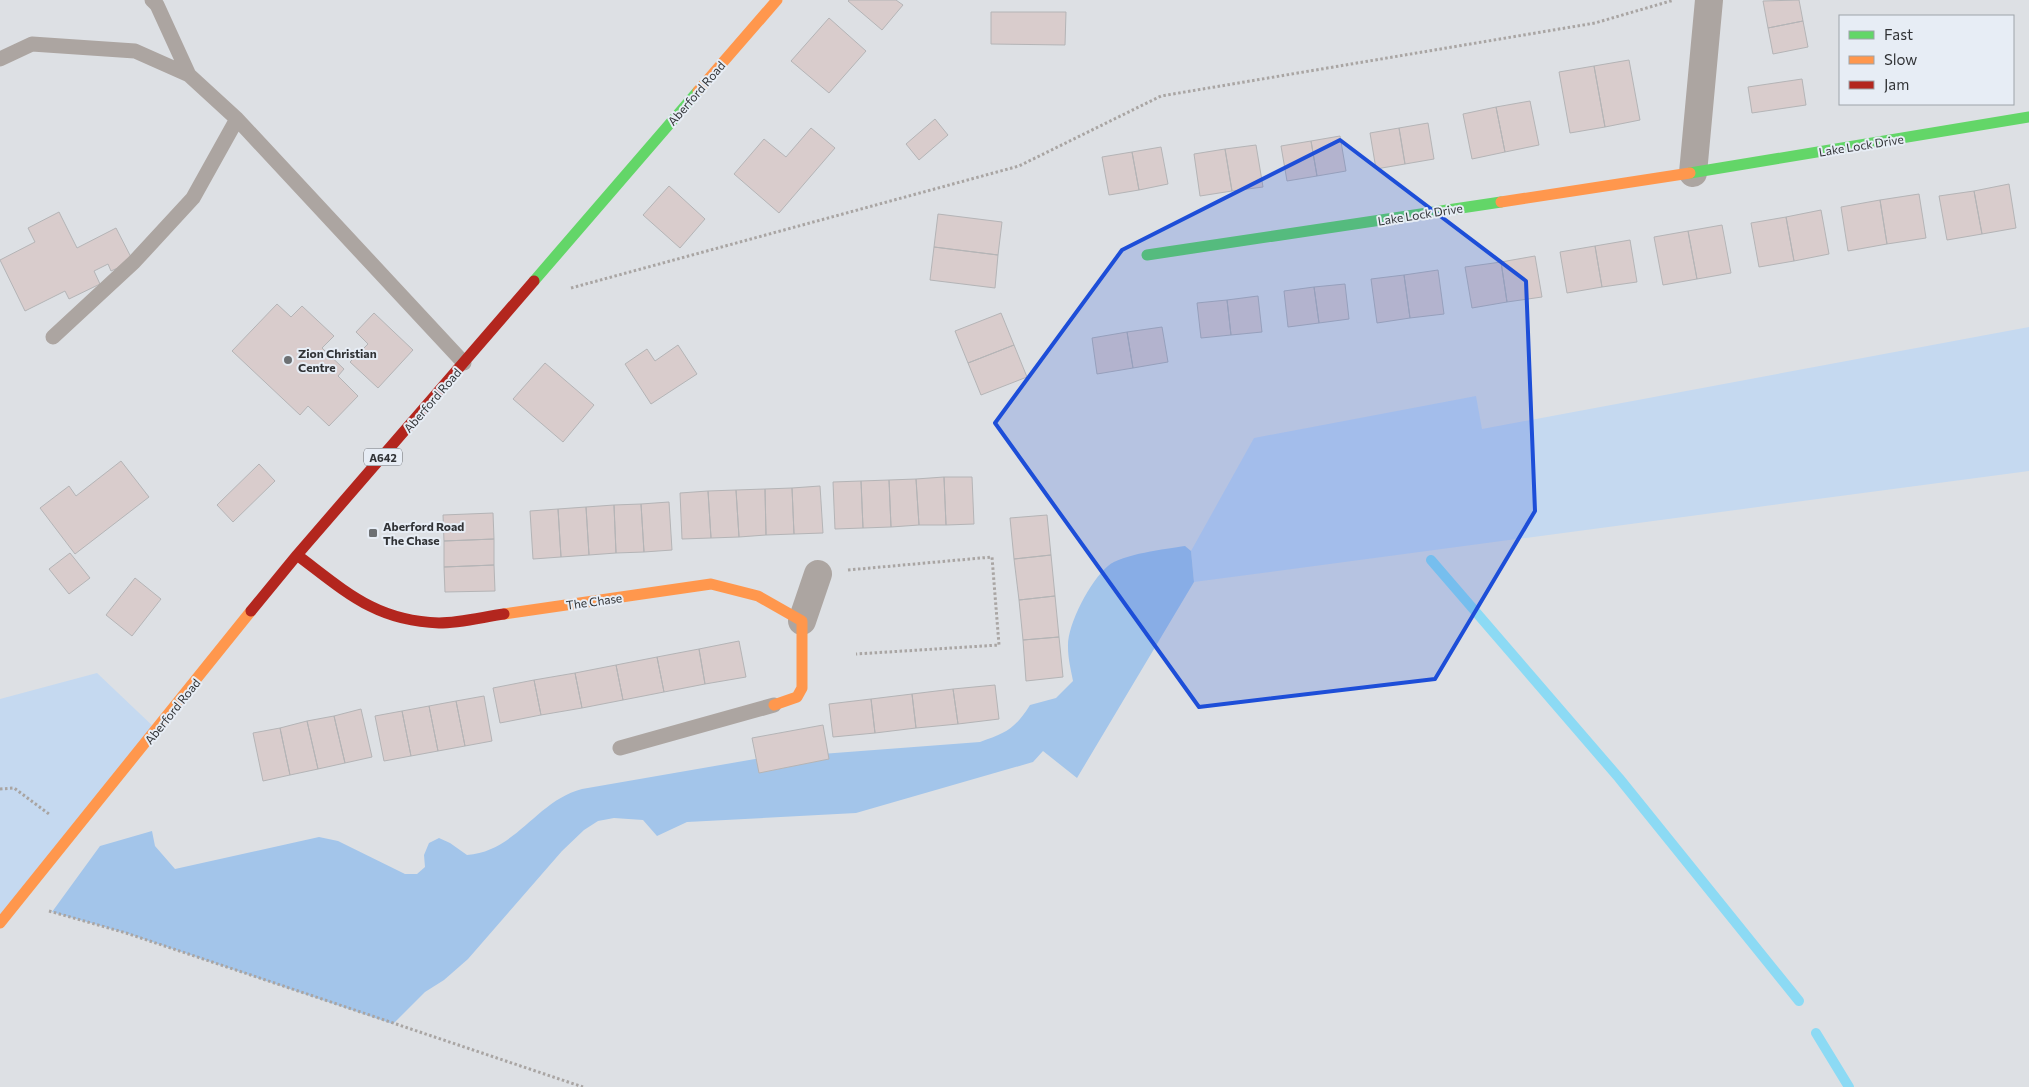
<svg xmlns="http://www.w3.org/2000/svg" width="2029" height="1087" viewBox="0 0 2029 1087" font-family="Commissioner,sans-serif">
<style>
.green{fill:#c5d9f0}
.forest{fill:#a3c5ea}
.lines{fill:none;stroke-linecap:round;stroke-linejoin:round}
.stream{stroke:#8cdaf4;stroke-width:10}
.building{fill:#d9cccc;stroke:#b4b4b6}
.path{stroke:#a9a5a3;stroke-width:3;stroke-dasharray:2.5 2.5;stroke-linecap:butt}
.lane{stroke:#aca5a1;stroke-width:15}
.street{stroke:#aca5a1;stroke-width:28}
.fast{stroke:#63d668;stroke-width:11}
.slow{stroke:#ff974d;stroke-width:11}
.jam{stroke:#b3261e;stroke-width:11}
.marked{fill:#1d4ed8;fill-opacity:0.2;stroke:#1d4ed8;stroke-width:4;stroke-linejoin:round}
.poi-dot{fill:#6d7073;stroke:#e7edf5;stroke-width:2}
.labels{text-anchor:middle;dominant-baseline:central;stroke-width:4;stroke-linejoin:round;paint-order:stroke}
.shield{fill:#e7edf5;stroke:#686b6f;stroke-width:1}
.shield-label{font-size:11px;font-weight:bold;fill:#313336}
.street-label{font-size:12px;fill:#313336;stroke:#e7edf5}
.poi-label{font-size:12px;font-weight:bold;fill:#313336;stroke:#e7edf5;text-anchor:start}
</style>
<rect width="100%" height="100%" fill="#dde0e4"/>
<path class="green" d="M2029 327V471L1194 582 1191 551 1254 438 1476 396 1482 429Z
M97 673 157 730 0 923V699Z"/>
<path class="forest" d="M1185 546 1191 551 1194 582 1077 778 1043 751 1033 762 856 813 687 822 657 836 643 820 614 818 598 821 584 830 562 851 468 959 444 980 425 992 393 1024 126 933 52 912 100 846 152 831 155 846 175 869 319 837 338 841 405 874H417L425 867 424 855 429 843 439 838 450 843 467 855C517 851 536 801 582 789L755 759 980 742C1006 733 1015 729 1030 705L1056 698 1073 681C1071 670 1068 659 1068 647 1067 625 1090 581 1108 566 1122 554 1166 549 1185 546Z"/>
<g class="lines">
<path class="stream" d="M1431 560 1619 778 1799 1001
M1816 1033 1849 1087"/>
</g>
<path class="building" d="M849 0H896L903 5 882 30 848 1Z
M1799 0 1803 21 1768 28 1763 1Z
M991 12H1066L1065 45 991 44Z
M829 18 866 51 829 93 791 61Z
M1803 21 1808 47 1773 54 1768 28Z
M1629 60 1640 120 1605 127 1594 66Z
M1594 66 1605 127 1570 133 1559 72Z
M1802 79 1806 105 1752 113 1748 87Z
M1530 101 1539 145 1505 152 1496 107Z
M1496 107 1505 152 1472 159 1463 114Z
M935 119 948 135 919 160 906 144Z
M1428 123 1434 159 1405 164 1399 128Z
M811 128 835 148 779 213 734 174 764 139 786 157Z
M1399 128 1405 164 1376 169 1370 133Z
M1340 136 1346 171 1317 176 1311 141Z
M1311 141 1317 176 1287 181 1281 146Z
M1256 145 1263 187 1232 191 1225 149Z
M1161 147 1168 184 1139 190 1132 152Z
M1225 149 1232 191 1200 196 1194 154Z
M1132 152 1139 190 1109 195 1102 157Z
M2009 184 2016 228 1982 234 1974 191Z
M669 186 705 219 680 248 643 215Z
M1974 191 1982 234 1947 240 1939 196Z
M1919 194 1926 238 1887 244 1880 200Z
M1880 200 1887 244 1848 251 1841 207Z
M1821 210 1829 254 1794 261 1786 217Z
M59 212 77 248 116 228 133 261 111 271 108 264 94 271 100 284 69 299 65 291 25 311 0 260 35 242 28 228Z
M938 214 1002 222 998 255 934 247Z
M1786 217 1794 261 1759 267 1751 223Z
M1722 225 1731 273 1697 279 1688 231Z
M1688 231 1697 279 1663 285 1654 237Z
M1630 240 1637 282 1602 287 1595 246Z
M1595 246 1602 287 1567 293 1560 252Z
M934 247 998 255 995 288 930 280Z
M1535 256 1542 297 1507 302 1501 262Z
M1501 262 1507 302 1472 308 1465 267Z
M1438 270 1444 314 1410 318 1404 275Z
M1404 275 1410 318 1377 323 1371 279Z
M1345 284 1349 319 1319 323 1314 287Z
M1314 287 1319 323 1288 327 1284 291Z
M1258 296 1262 332 1231 335 1227 300Z
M1227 300 1231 335 1201 338 1197 303Z
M277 304 291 317 302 306 334 336 322 348 344 369 338 376 358 396 329 426 308 406 300 415 232 351Z
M374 313 413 350 378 388 350 362 368 344 356 332Z
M1001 313 1014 345 968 363 955 331Z
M1162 327 1168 362 1133 368 1127 332Z
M1127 332 1133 368 1097 374 1092 338Z
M678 345 697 374 651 404 625 364 647 349 655 361Z
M1014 345 1027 377 981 395 968 363Z
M545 363 594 405 563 442 513 399Z
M121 461 149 497 75 554 40 508 69 486 76 496Z
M259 464 275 481 233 522 217 505Z
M944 477H972L974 524 946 525Z
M944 477 946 525H919L916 479Z
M916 479 919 525 891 527 889 480Z
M889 480 891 527 863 528 861 481Z
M861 481 863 528 835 529 833 482Z
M820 486 823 533 794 534 792 488Z
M792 488 794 534 766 535 765 489Z
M765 489 766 535 739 537 736 490Z
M736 490 739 537 711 538 708 491Z
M708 491 711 538 682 539 680 493Z
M669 502 672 550 644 552 641 504Z
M641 504 644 552 616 553 614 505Z
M614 505 616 553 589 555 586 507Z
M586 507 589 555 561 557 558 509Z
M558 509 561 557 533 559 530 511Z
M493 513 494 539 444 541 443 515Z
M1047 515 1051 555 1014 559 1010 518Z
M494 539V565L444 567V541Z
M70 553 90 578 69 594 49 569Z
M1051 555 1055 596 1019 600 1014 559Z
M494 565 495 591 445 592 444 567Z
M135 578 161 599 132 636 106 615Z
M1055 596 1059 637 1023 640 1019 600Z
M1059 637 1063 677 1026 681 1023 640Z
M739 641 746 677 705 684 699 649Z
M699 649 705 684 664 692 657 657Z
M657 657 664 692 623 700 616 665Z
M616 665 623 700 582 708 575 673Z
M575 673 582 708 541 715 534 680Z
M534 680 541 715 500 723 493 688Z
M995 685 999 719 958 724 953 689Z
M953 689 958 724 916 728 912 694Z
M912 694 916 728 875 733 871 699Z
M484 696 492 741 465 746 456 701Z
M871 699 875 733 833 737 829 704Z
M456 701 465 746 438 751 429 706Z
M429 706 438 751 411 756 402 711Z
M361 709 372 757 345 763 334 716Z
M402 711 411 756 384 761 375 716Z
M334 716 345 763 318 769 307 721Z
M307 721 318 769 290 775 280 728Z
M823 725 829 759 759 773 752 738Z
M280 728 290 775 263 781 253 733Z"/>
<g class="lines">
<path class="path" d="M571 288 1019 166 1161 96 1595 23 1674 0
M848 570 992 557 999 645 856 654
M0 789 14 788 49 814
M49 911 126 933 583 1087"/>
<path class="lane" d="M152 0 157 5 189 75
M0 59 32 44 135 51 189 75 237 119 464 363
M53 337 134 262 193 198 237 119
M620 748 774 705"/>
<path class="street" d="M1693 173 1709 0
M802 621 818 574"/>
<path class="fast" d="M1690 173 2029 117
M1147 255 1501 202
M534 281 698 91"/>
<path class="slow" d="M698 91 777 0
M1501 202 1690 173
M504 614 711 584 758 596 802 621V688L797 697 774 705
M0 923 251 611"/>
<path class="jam" d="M297 555C345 591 375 621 439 623 460 623 483 617 504 614
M251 611 297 555 534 281"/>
</g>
<path class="marked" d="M1340 140 1526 281 1535 511 1435 679 1199 707 995 423 1122 250Z"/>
<g class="poi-dot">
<circle cx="288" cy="360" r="5"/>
<rect x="368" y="528" width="10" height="10" rx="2.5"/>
</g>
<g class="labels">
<rect class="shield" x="364" y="448.5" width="38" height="17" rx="4"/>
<g class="shield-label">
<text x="383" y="457">A642</text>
</g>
<g class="street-label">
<text transform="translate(696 93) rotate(-49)">Aberford Road</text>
<text transform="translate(1861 145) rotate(-9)">Lake Lock Drive</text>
<text transform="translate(1420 214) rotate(-9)">Lake Lock Drive</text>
<text transform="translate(432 400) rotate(-49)">Aberford Road</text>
<text transform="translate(594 601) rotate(-8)">The Chase</text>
<text transform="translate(172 711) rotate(-51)">Aberford Road</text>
</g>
<g class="poi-label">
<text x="298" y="353">Zion Christian<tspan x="298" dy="14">Centre</tspan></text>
<text x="383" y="526">Aberford Road<tspan x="383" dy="14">The Chase</tspan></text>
</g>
</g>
<rect x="1839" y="15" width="175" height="90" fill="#e7edf5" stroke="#9ea3a9"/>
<rect x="1849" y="31" width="25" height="8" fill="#63d668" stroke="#9ea3a9"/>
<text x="1884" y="40" font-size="15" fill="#313336">Fast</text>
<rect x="1849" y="56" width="25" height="8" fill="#ff974d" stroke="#9ea3a9"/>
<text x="1884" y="65" font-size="15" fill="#313336">Slow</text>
<rect x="1849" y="81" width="25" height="8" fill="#b3261e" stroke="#9ea3a9"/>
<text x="1884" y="90" font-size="15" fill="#313336">Jam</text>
</svg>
